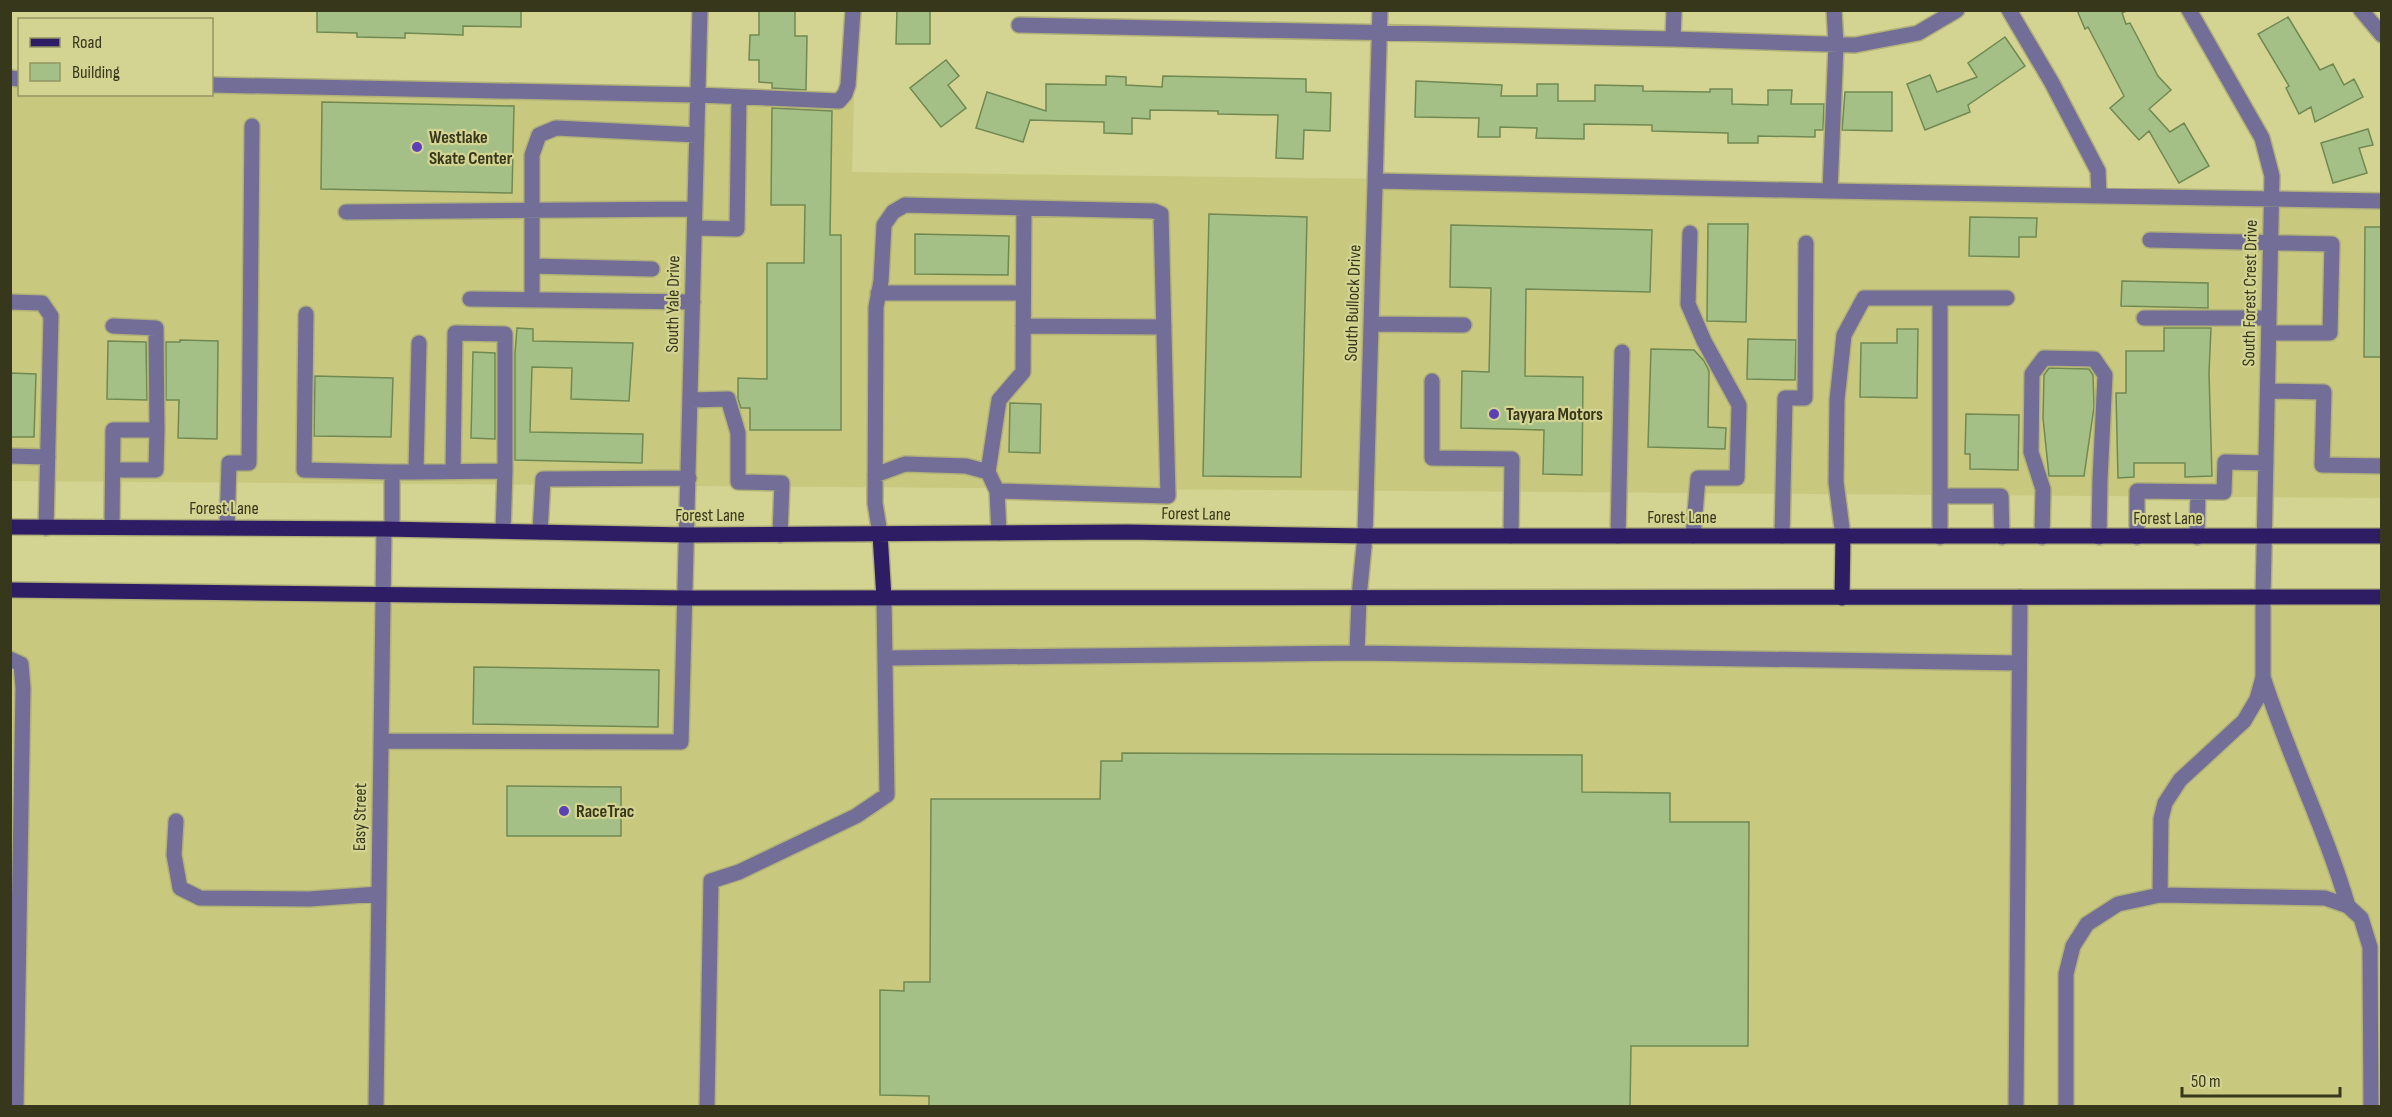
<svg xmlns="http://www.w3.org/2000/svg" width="2392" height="1117" viewBox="0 0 2392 1117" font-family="'Sofia Sans Condensed',sans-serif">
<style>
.built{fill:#c9c87f}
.building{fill:#a5c086;stroke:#708951;stroke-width:1.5}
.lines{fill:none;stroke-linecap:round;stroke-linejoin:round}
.minor-casing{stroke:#b1b178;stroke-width:18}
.major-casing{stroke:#b1b178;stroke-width:18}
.minor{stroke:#726e98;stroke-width:15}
.major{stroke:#2e1c65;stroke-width:15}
.poi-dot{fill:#5c40b8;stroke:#d3d392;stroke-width:2}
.labels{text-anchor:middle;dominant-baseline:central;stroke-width:4.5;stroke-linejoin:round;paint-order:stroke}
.poi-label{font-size:18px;font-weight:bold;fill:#37371c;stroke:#d3d392;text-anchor:start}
.street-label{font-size:18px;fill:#37371c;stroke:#d3d392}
</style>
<rect width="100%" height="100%" fill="#d3d392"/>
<path class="built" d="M10 77H19L20 94H212V82L854 97 852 172 2381 192V498L11 481Z
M11 588 2381 605V1106H11Z"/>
<path class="building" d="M317 10H521V27L463 26V35L405 33V38L357 37V33L317 32Z
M759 10H795V36H807L806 90 772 88V83L759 82V60H749L750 35H759Z
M897 10H930V44H896Z
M2077 10H2128L2122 13 2126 24 2130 23 2158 76 2171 90 2149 109 2170 132 2184 123 2209 166 2179 183 2149 131 2139 140 2110 108 2124 96 2088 27 2085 29Z
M2288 17 2320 70 2333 64 2344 85 2354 79 2363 97 2315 122 2311 107 2299 114 2286 88 2289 86 2258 34Z
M2005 37 2025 66 1968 105 1970 112 1925 130 1907 84 1930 75 1937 92 1977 77 1968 63Z
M946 60 959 76 948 85 966 108 941 127 910 88Z
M1106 76 1126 77V85L1162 87 1163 76 1306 79V92L1331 93 1330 131 1304 130 1303 159 1276 158 1278 115 1218 114V111L1150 110V119L1132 118V134L1104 133V122L1030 120 1023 142 976 128 987 92 1046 111V84L1106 85Z
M1416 81 1502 85 1501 96H1537V84H1558V101H1595V85L1643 86V91L1710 92V89H1732V104L1768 105V90H1792L1791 104H1824L1823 130H1815V137L1758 136V143H1728V133L1652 131V125L1584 124V139L1536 138 1537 128 1500 127V137H1478L1479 118 1415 117Z
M1845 92H1892V131L1842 130Z
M322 102 514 106 512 193 321 189Z
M772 108 832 111 830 235H841V430H750V408H741L738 399V378L767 379V263H804L805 205H771Z
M2368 129 2373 145 2359 148 2367 173 2333 183 2321 143Z
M1209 214 1307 217 1301 477 1203 476Z
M1970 217 2037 218 2036 237H2019V257L1969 256Z
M1708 224H1748L1746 322 1707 321Z
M1451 225 1652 230 1650 292 1526 289 1525 376 1583 377 1582 475 1543 474 1544 430 1461 428 1462 371 1489 372 1491 288 1450 287Z
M2365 227H2382V357H2364Z
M915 234 1009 236 1008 275 915 274Z
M2122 281 2208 283V308L2121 306Z
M517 328 533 329V341L633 343 629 401 571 399 572 368 532 367 530 432 643 434 642 463 515 460V353Z
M2164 328H2211L2209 373 2212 476 2185 477V463H2134V477L2118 478 2116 393H2126V351H2164Z
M1897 329H1918L1917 398 1860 397 1861 343H1897Z
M1748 339 1796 340 1795 380 1747 379Z
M180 340 218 341 217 439 178 438 179 400H166V342H180Z
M108 341 146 342 147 400 107 399Z
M1651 349 1694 350 1704 361 1709 371 1708 427 1726 428 1725 449 1648 447Z
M473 352 495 353V439L471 438Z
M2049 368 2089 369 2093 375 2094 407 2084 476H2049L2043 418 2044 375Z
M10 373 36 374 34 437H10Z
M315 376 393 378 391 437 314 436Z
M1010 403 1041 404 1040 453 1009 452Z
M1966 414 2019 415 2018 470 1970 469V454H1965Z
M474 667 659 670 658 727 473 724Z
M1122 753 1582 755V792L1670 793V822H1749L1748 1046H1631L1630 1107H929V1096L880 1095V990L904 991V982H930L931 799H1100L1101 761H1122Z
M507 786 621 787V836H507Z"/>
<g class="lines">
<g class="minor-casing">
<path id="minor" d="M1834 10 1836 45 1830 191 2382 201
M2009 10 2052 83 2098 171 2099 196
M2361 10 2382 35
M1019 25 1673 39 1855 45 1918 33 1957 10
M1673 39 1674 10
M10 78 20 79
M212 85 698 95 839 101 845 94 848 85 853 10
M1376 181 1830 191
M346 212 695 209
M695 228 737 229 739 97
M1690 233 1688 304 1704 341 1739 405 1737 478H1698L1693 536
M2150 240 2332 244 2330 333H2269
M532 266 652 269
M878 293H1023
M470 299 693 302
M532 300V155L539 135 556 128 697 135
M10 302 42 303 51 316 46 528
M306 314 304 470 392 472
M2144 318H2269
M1371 324 1464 325
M1023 326 1164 327
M1432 381V458L1512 459 1511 536
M2268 391 2324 392 2322 465 2382 466
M691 400 728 399 738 433V482L782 483 780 535
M10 456 48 457
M113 470H156L157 430
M416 472 505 471 503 531
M453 472 455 333 505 334V471
M988 472 999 400 1023 372 1024 208
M875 475 905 464 966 466 988 472 997 491 1168 496 1161 214 1154 211 905 205 893 212 884 225 881 281 876 307 875 503 880 534
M997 491 999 533
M1940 496H2001L2002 537
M112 527 113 430H157L156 328 113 326
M227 528 229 463H249L252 126
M392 529V472H416L419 343
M540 532 543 479 689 478
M1618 536 1622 352
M1782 536 1785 398H1805L1806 243
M1843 536 1836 482 1837 400 1844 335 1864 298H2007
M1940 537V298
M2042 537 2043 489 2031 452 2032 374 2044 358 2094 359 2105 375 2100 480 2099 537
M2137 537V491L2224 492 2225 462 2266 463
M2197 537 2198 492
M1357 653 1359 597 1365 536 1380 10
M887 658 1357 653 2019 663
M10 659 21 664 23 688 16 1106
M2263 677C2288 755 2325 828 2348 906
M381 741 681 742 700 10
M176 821 174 855 180 888 200 898 309 899 379 894
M2160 895 2161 819 2165 803 2180 780 2244 721 2257 699 2263 677V597L2272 176 2262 138 2189 10
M376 1106 384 529
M707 1106 711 881 739 872 856 816 887 795 884 598
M2016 1106 2020 597
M2066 1106V974L2073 946 2087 924 2118 904 2160 895 2325 898 2348 906 2361 918 2370 947 2371 1106"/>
</g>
<g class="major-casing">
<path id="major" d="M10 527 384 529 687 535 1127 532 1365 536H2382
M880 534 884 598
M10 590 686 598 2382 597
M1842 598 1843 536"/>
</g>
<use href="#minor" class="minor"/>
<use href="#major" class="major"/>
</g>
<g class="poi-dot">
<circle cx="417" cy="147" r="6"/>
<circle cx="1494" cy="414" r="6"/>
<circle cx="564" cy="811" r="6"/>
</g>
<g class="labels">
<g class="poi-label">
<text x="429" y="137">Westlake<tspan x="429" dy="21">Skate Center</tspan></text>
<text x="1506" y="414">Tayyara Motors</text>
<text x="576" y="811">RaceTrac</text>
</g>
<g class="street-label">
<text transform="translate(2250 293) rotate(-89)">South Forest Crest Drive</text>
<text transform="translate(1353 303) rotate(-88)">South Bullock Drive</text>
<text transform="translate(673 304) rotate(-89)">South Yale Drive</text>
<text x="224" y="508">Forest Lane</text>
<text transform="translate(1196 514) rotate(1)">Forest Lane</text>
<text x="710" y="515">Forest Lane</text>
<text x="1682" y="517">Forest Lane</text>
<text x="2168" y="518">Forest Lane</text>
<text transform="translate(360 817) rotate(-89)">Easy Street</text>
</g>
</g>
<rect width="2392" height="1117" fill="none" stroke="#37371c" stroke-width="24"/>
<rect x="18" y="18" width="195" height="78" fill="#d3d392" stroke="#959563" stroke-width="1.5"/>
<rect x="30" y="38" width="30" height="9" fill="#2e1c65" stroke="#959563" stroke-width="1.5"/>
<text x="72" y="48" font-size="18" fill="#37371c">Road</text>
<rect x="30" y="63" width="30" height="18" fill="#a5c086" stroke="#959563" stroke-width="1.5"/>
<text x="72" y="78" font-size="18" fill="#37371c">Building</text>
<path d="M2182 1087v9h158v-9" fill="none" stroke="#37371c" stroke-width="3"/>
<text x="2191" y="1087" font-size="18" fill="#37371c" stroke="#d3d392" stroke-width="4.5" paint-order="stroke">50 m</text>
</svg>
